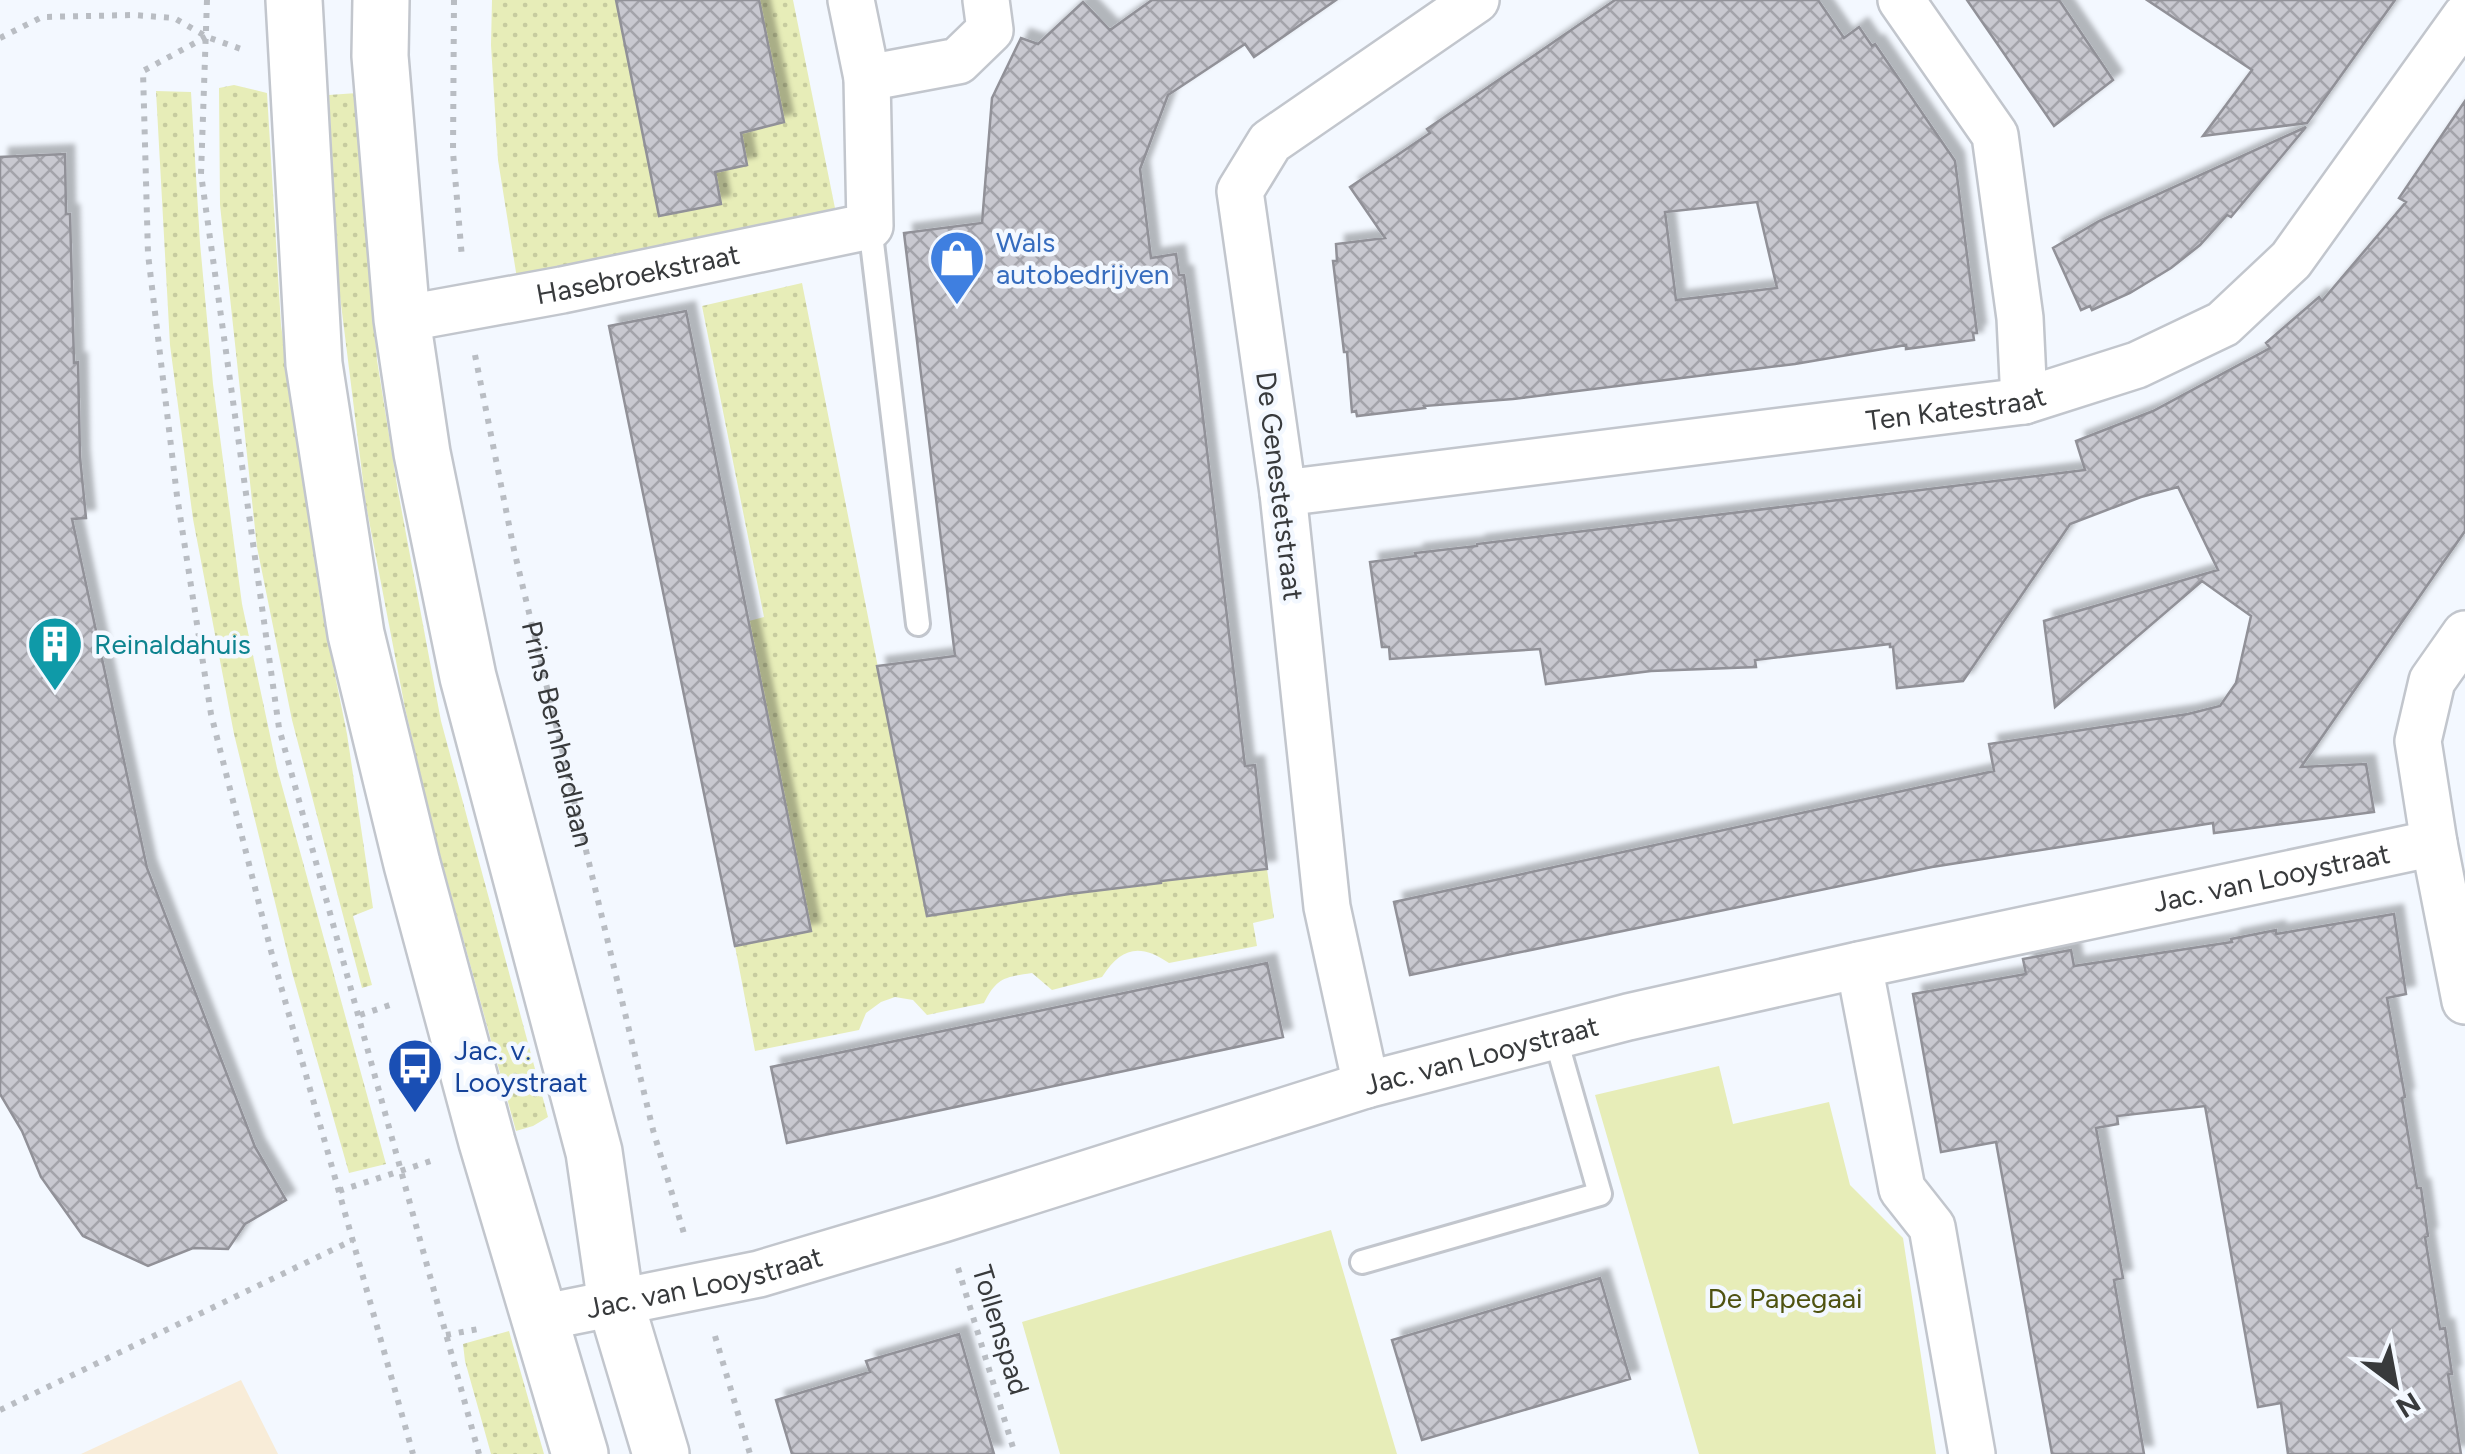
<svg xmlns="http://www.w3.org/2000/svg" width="2465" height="1454" viewBox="0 0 2465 1454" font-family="Figtree,sans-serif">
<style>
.education{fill:#f8ecd8}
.grass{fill:url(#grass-dots)}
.park{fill:#e7edb8}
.building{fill:url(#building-cross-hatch);stroke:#919198;stroke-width:2.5;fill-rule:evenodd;filter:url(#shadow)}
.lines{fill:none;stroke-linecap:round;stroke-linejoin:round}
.service-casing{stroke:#c2c6cd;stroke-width:28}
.minor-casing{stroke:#c2c6cd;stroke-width:50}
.secondary-casing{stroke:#c2c6cd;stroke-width:60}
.path{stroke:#b9bdc3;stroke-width:6;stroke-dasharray:5 8;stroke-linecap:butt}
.service{stroke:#fff;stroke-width:22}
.minor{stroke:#fff;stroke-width:45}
.secondary{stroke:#fff;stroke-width:55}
.labels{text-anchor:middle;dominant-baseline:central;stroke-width:9;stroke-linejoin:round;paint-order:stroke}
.shop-label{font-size:28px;fill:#366cbe;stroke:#f3f8ff;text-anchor:start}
.street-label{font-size:28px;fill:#383a3c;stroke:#f3f8ff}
.culture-label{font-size:28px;fill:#0d838f;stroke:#f3f8ff;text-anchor:start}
.transit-label{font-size:28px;fill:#164399;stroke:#f3f8ff;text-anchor:start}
.park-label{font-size:28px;fill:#4e5210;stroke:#f3f8ff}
</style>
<defs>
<pattern id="grass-dots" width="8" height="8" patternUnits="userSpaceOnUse" patternTransform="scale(2.5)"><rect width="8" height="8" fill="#e7edb8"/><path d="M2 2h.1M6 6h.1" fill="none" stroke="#c7cc9f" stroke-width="1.8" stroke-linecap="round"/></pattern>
<pattern id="building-cross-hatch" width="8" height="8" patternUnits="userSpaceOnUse" patternTransform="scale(2.5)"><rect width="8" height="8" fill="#c8c8d0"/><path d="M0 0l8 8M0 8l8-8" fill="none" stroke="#a3a3aa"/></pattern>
<filter id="shadow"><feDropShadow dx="9" dy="-9" stdDeviation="2.5" flood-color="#0004"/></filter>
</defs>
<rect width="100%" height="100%" fill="#f3f8ff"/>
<path class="education" d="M241 1380 278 1454H81Z"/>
<path class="grass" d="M492 0H793L838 223 519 291 498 160 491 45Z
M234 85 267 93 281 325 322 611 347 734 373 908 353 916 372 985 362 988 292 720 257 547 220 205 219 88Z
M156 91 191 92 200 243 213 384 242 604 277 768 386 1164 349 1173 292 972 234 734 193 519 170 345Z
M357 93 377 360 398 491 441 721 548 1117 533 1126 516 1131 434 833 405 708 366 505 338 280 329 95Z
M802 283 927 915 1069 894 1161 883V881L1267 869 1274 918 1253 923 1257 946 1169 963C1140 943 1121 947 1102 977L1052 990 1032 973C1005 977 997 977 984 1003L927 1015 913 1000 895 997 881 1002 866 1013 859 1030 755 1051 735 946 811 930 749 621 764 617 702 306Z
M509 1331 544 1454H491L465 1361 463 1344Z"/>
<path class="park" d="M1719 1066 1733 1124 1829 1102 1850 1185 1903 1238 1936 1454H1699L1595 1095Z
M1331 1230 1397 1454H1060L1022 1322Z"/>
<path class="building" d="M616 0H759L784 122 741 133 747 165 715 172 721 204 659 216Z
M1152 0H1336L1254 57 1245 44 1168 95 1140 169 1151 258 1176 254 1179 275H1184L1198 376 1245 766 1255 765 1267 869 1161 881V883L1069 894 927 916 877 666 955 656 904 233 982 223 992 98 1021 38 1038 44 1083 2 1110 30Z
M1615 0H1818L1844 38 1859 27 1872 46 1875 44 1955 161 1977 333H1973L1974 340 1906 349V345L1795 364 1513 399 1424 406 1425 408 1357 416 1356 411 1352 412 1347 352H1344L1333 261H1337L1336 244 1385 238 1350 187 1430 133 1427 129ZM1757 202 1777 288 1676 300 1665 212Z
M1967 0H2059L2113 80 2054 126Z
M2147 0H2395L2307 123 2203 136 2252 70Z
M2465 101V531L2301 767 2366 764 2374 812 2214 833 2213 823 1932 867 1410 975 1394 902 1994 771 1989 744 2188 714 2220 706 2236 683 2251 616 2202 581 2055 707 2044 621 2218 570 2178 487 2141 497 2070 524 1963 681 1897 688 1893 647H1890V644L1755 660 1756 667 1651 671 1546 684 1540 649 1390 659 1389 647H1382L1370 562 1416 556 1415 553 1477 546V544L2085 470 2076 441 2153 411 2270 348 2266 343 2319 297 2322 301 2406 202 2399 198Z
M2306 127 2231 217 2227 215 2200 245 2171 268 2130 293 2092 310 2090 306 2081 310 2053 248 2099 221Z
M65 154 66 214H70L74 363 78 362 80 457 86 518 72 519 147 868 255 1147 286 1200 245 1224 228 1249 193 1248 148 1266 83 1236 41 1177 22 1131 0 1094V157Z
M686 311 811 931 735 946 609 326Z
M2394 914 2406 994 2387 998 2405 1097 2402 1098 2417 1188H2421L2428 1236 2425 1237 2440 1329 2445 1328 2452 1374H2448L2461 1454H2288L2281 1403 2258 1407 2205 1106 2117 1116 2118 1124 2096 1128 2123 1278 2114 1280 2144 1454H2052L1996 1142 1941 1152 1913 994 2026 974 2023 959 2071 950 2074 966 2232 942 2231 939 2276 930V934Z
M1267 963 1283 1037 787 1143 771 1067Z
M1600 1278 1630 1379 1422 1440 1392 1340Z
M959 1334 994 1454H792L776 1400 870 1372 866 1361Z"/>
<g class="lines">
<g class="service-casing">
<path id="service" d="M870 226 918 624
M1362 1262 1600 1194 1555 1036"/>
</g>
<g class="minor-casing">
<g id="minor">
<path d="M1901 0 1995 135 2020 318 2024 401"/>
<path d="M867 78 958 61 990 30 986 0"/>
<path id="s2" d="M402 319 562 290 870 226 867 78 851 0"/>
<path id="s3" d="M1283 493 2024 401 2137 365 2223 324 2291 260 2465 17"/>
<path d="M2465 634 2432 681 2418 741 2434 843 2465 1001"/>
<path d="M1859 965 1902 1189 1932 1227 1972 1454"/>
<path d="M1366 1085 1327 907 1283 493 1240 191 1270 142 1476 0"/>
<path id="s4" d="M540 1318 759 1274 943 1219 1366 1085 1628 1017 1859 965 2434 843"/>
</g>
</g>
<g class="secondary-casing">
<path id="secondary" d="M294 0 314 364 356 634 412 864 487 1142 580 1454
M381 0 380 56 402 319 422 453 468 677 594 1152 616 1304 661 1454"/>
</g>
<g class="path">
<path d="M207 0 201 174 279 728 479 1454"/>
<path d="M454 0 453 152 462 258"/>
<path d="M206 37 143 71 148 254 177 496 211 714 271 951 413 1454"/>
<path d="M0 38 42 17 133 15 174 18 207 37 241 49"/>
<path id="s1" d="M475 355 514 550 653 1130 685 1237"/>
<path d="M360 1015 393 1004"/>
<path d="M339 1191 437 1159"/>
<path d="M958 1268 1015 1454"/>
<path d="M446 1335 484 1328"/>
<path d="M715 1336 750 1454"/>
<path d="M0 1410 353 1240"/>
</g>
<use href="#service" class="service"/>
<use href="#minor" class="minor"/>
<use href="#secondary" class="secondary"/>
</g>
<defs>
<g id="shop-pin" transform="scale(2.875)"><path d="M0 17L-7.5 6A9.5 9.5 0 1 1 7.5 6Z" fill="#3f7fe0" stroke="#f3f8ff"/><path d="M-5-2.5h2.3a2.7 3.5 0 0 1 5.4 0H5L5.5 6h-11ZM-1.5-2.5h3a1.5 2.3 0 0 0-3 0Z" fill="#fff"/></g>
<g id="building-pin" transform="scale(2.875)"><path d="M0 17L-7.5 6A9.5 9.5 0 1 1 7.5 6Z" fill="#0f9aa8" stroke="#f3f8ff"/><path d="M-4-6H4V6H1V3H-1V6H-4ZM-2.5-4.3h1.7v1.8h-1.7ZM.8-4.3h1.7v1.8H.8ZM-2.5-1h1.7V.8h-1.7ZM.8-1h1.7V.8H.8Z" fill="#fff"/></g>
<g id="bus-pin" transform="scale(2.875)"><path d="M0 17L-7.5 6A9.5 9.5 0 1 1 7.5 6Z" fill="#1a4fb4" stroke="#f3f8ff"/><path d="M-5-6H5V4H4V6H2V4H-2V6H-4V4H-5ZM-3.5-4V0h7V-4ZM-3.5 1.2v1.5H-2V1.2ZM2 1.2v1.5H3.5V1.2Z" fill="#fff"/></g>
</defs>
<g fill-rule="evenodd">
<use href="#shop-pin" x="957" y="258"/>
<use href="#building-pin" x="55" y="644"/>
<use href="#bus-pin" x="415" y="1066"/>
</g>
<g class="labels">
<g class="shop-label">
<text x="996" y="242">Wals<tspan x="996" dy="32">autobedrijven</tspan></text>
</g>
<g class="street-label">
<text stroke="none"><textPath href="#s2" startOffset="240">Hasebroekstraat</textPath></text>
<text stroke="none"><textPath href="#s3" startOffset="678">Ten Katestraat</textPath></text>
<text transform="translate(1280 486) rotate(83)">De Genestetstraat</text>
<text stroke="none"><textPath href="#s1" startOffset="388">Prins Bernhardlaan</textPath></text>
<text stroke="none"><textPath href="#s4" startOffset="1788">Jac. van Looystraat</textPath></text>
<text stroke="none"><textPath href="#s4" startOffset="978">Jac. van Looystraat</textPath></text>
<text stroke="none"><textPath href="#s4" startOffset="168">Jac. van Looystraat</textPath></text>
<text transform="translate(1001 1330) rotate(73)">Tollenspad</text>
</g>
<g class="culture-label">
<text x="94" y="644">Reinaldahuis</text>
</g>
<g class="transit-label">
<text x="454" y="1050">Jac. v.<tspan x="454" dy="32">Looystraat</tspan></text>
</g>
<g class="park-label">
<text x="1785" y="1298">De Papegaai</text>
</g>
</g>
<g transform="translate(2395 1384) rotate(148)" stroke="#f3f8ff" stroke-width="8" paint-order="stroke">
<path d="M0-8L18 38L0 25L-18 38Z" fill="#383a3c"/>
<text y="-15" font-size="28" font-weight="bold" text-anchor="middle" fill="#383a3c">N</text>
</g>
</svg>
